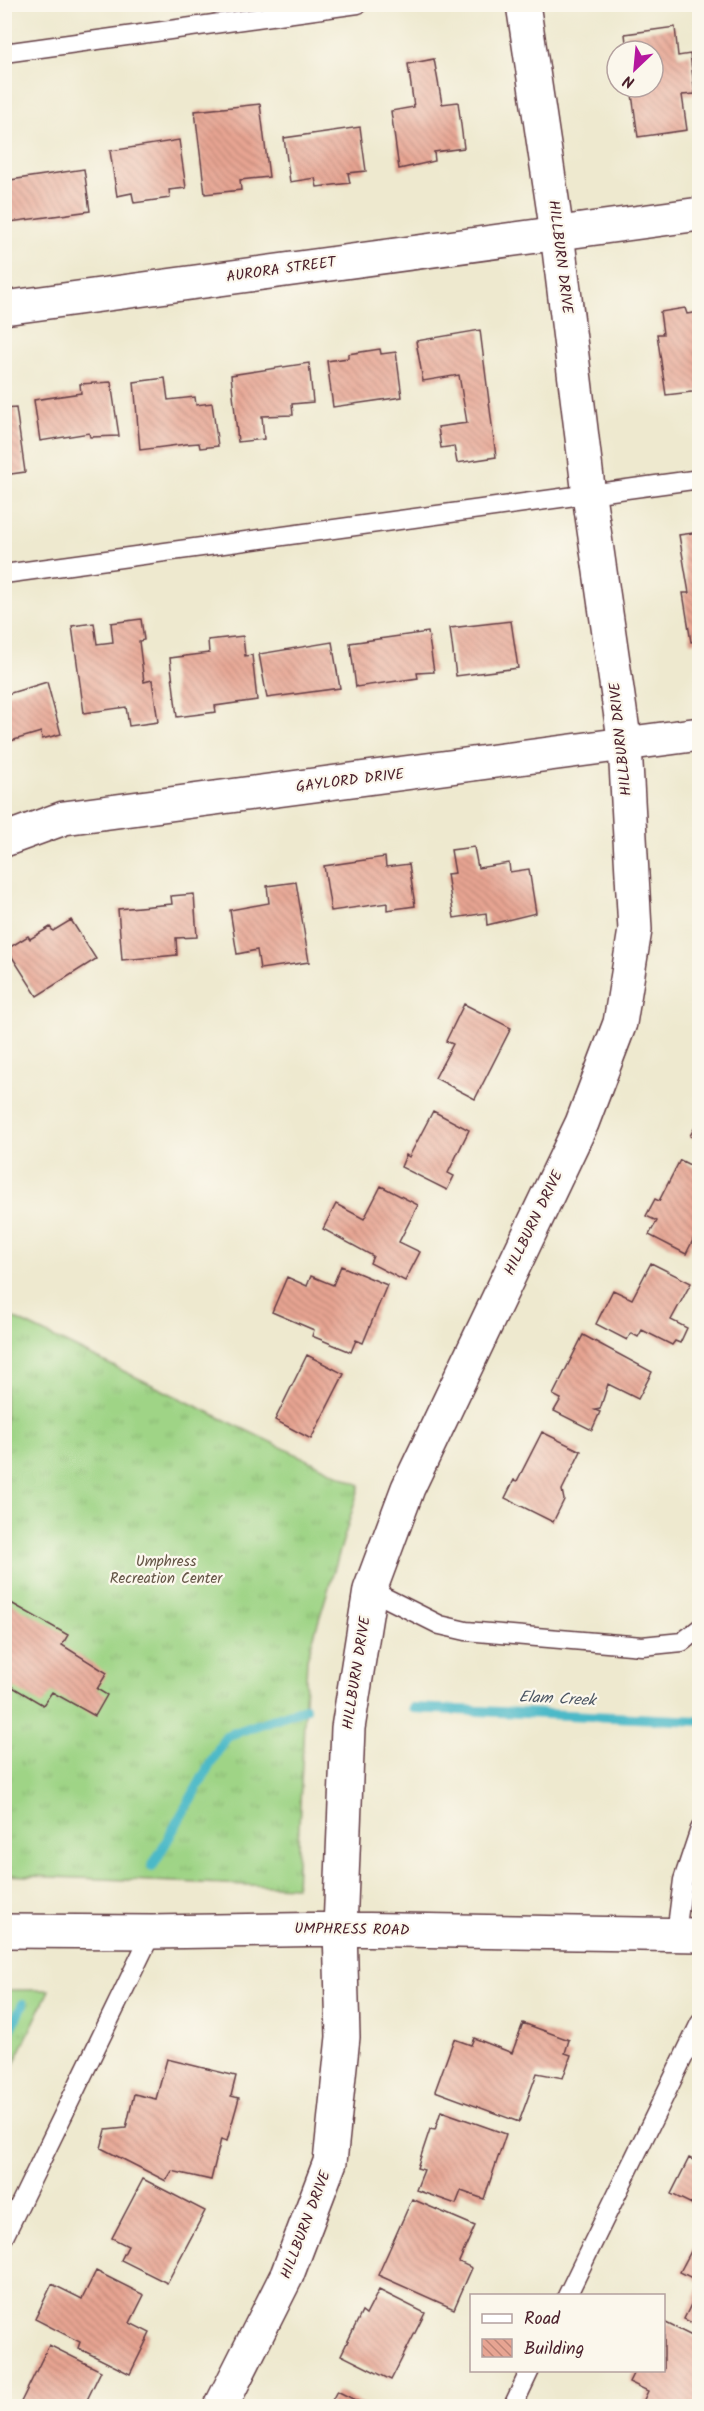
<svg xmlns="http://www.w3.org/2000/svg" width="704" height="2411" viewBox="0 0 704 2411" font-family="Kalam,sans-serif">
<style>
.grass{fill:url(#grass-tufts);stroke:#747a58;stroke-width:1.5}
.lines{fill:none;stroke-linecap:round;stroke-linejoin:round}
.stream{stroke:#4cb9c8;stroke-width:10}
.building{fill:url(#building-back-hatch)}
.lane-casing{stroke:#633d44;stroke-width:21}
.street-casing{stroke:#633d44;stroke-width:36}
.secondary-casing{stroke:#633d44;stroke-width:36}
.lane{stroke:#fff;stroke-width:18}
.street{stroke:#fff;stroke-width:33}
.secondary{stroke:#fff;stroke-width:33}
.labels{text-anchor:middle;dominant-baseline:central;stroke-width:4.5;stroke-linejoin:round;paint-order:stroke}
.street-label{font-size:15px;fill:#4a1f2b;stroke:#fbf7ec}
.park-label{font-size:15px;fill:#645546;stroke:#fbf7ec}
.water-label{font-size:16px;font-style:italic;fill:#4b5562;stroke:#fbf7ec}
</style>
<defs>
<pattern id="grass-tufts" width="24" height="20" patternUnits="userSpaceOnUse" patternTransform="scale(1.5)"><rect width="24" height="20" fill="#9fd486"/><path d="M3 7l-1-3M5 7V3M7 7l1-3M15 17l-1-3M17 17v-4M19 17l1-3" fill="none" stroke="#8ab674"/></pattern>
<pattern id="building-back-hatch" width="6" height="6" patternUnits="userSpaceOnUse" patternTransform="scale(1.5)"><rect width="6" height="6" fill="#e7a492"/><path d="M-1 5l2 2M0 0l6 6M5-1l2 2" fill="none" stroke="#bd8577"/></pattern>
</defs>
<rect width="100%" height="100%" fill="#fbf7ec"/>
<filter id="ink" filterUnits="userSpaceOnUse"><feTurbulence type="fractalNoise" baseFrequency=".0167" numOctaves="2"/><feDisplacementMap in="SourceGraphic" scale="12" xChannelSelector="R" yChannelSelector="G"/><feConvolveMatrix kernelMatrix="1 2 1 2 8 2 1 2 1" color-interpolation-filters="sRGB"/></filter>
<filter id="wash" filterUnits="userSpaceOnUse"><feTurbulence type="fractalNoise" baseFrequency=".008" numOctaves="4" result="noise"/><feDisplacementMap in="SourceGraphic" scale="24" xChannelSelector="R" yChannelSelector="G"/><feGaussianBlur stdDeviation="1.35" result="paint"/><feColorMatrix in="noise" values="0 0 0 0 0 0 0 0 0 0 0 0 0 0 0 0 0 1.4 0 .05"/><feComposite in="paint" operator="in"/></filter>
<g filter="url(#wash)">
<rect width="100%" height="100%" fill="#eee9cf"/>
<path class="grass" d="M5 1314 360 1485 307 1659 296 1887 5 1875Z
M5 1990H49L5 2083 4 1990Z"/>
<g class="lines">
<path class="stream" d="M413 1708 700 1721
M152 1867 226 1736 305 1708
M4 2043 23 2004"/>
</g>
<g id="blocks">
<path class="building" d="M675 27 678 56 690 54 695 94 682 95 687 130 638 137 631 87H653V51H627L625 34Z
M434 59 442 104 458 102 464 148 434 152 435 161 399 169 391 111 414 107 408 64Z
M260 104 269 177 240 180 241 190 205 194 195 111Z
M360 127 366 171 348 173 350 183 317 187 315 178 290 182 284 138Z
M179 140 186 188 169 190 170 198 134 203 132 193 117 196 110 151Z
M84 169 90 211 10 222 4 181Z
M685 308 687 314 700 312V391L666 395 657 334H663L660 312Z
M480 330 496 457 457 463 454 446 441 448 438 427 467 423 459 375 423 381 416 341Z
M380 349 381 354 396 352 402 397 333 407 327 361 348 358V354Z
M309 363 313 402 292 404 293 415 262 416 264 439 238 442 231 375Z
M165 378 168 400 195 397 196 405 212 403 218 446 200 448 199 443 186 444 140 450 134 382Z
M111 382 119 436 90 437 89 433 40 441 34 400 81 393 80 384Z
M16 408 25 472 4 475V409Z
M700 532V641L691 642 683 593H689L679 535Z
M141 619 144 640 139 641 144 682 152 680 158 722 129 726 126 707 84 713 72 626 94 623 97 644 113 642 111 623Z
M511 621 518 668 456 676 450 628Z
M428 632 434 672 417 673 418 678 356 687 350 643Z
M243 636 245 656 252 655 257 700 215 706 216 712 177 717 170 658 209 653 208 640Z
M332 642 340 688 267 698 259 654Z
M47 682 61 734 42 739 41 732 4 743V695Z
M474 847 478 868 509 863 510 872 529 869 536 913 487 925 486 913 454 918 447 874 455 873 451 850Z
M385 857 386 867 409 864 415 906 387 910V903L331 911 324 866Z
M296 882 309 962 260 969 257 950 237 954 230 910 269 903 267 886Z
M194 894 197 937 176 938 177 955 122 960 118 909 172 904 171 896Z
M71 920 96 959 37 996 7 949 28 936 30 939 50 927 53 931Z
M464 1004 511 1028 475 1099 435 1078 453 1044 446 1041Z
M433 1111 469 1130 448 1173 454 1176 447 1190 401 1167 406 1155 409 1157Z
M700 1118V1141L690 1136Z
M680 1160 700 1170V1239L695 1236 686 1254 649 1235 657 1221 646 1216 655 1199 659 1201Z
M381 1186 418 1205 399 1242 420 1252 405 1281 370 1263 373 1256 323 1229 336 1204 364 1219Z
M651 1263 691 1283 671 1320 687 1328 680 1343 675 1341 672 1345 642 1330 638 1337 631 1333 627 1340 596 1324 613 1290 632 1299Z
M341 1266 387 1285 363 1343 356 1340 351 1352 312 1336 314 1330 272 1312 287 1277 307 1286 311 1276 333 1285Z
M583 1335 652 1372 638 1399 608 1384 600 1409 595 1410 600 1412 592 1430 554 1411 561 1399 553 1395Z
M307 1355 344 1374 311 1439 275 1420Z
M542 1432 581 1451 562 1490 564 1500 553 1522 505 1498 514 1480 517 1481Z
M4 1599 68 1635 62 1645 107 1673 97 1689 107 1695 95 1716 52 1692 43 1705 4 1682Z
M523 2023 569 2040 565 2053 571 2055 563 2078 537 2073 519 2122 435 2091 454 2039 471 2045 474 2038 512 2053Z
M167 2059 236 2076 231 2096 239 2098 227 2141 221 2139 211 2180 172 2171 166 2181 101 2148 106 2130 126 2128 134 2094 156 2099Z
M441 2111 506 2134 484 2199 461 2191 456 2204 416 2190 424 2170 417 2168 430 2129 435 2130Z
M689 2158 700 2163V2208L671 2194Z
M143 2179 205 2211 167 2283 121 2260 128 2246 112 2238Z
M412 2199 475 2226 459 2262 472 2268 454 2309 378 2275Z
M700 2234V2282L680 2272Z
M96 2271 144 2295 130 2323 150 2333 130 2374 78 2348 80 2342 35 2319 52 2284 82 2299Z
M700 2286V2327L684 2319Z
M379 2290 425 2313 391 2380 341 2355 362 2312 366 2315Z
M664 2322 700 2340V2398L695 2406H641L648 2391 629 2382 635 2370H664Z
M49 2345 101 2371 84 2406H19Z
M337 2391 367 2406H329Z"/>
</g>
</g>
<g filter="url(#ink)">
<use href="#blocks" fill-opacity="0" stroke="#633d44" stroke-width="1.5"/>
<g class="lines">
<g class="lane-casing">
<path id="lane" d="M4 53 358 4
M4 574 700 479
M370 1590 440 1625 466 1631 642 1646 682 1642 700 1628
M676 1934 683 1880 700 1829
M4 2237 152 1932
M567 2296 700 2023
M513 2406 530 2370"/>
</g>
<g class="street-casing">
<path id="street" d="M4 308 700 214
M4 840 64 818 700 734"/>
</g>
<g class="secondary-casing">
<path id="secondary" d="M4 1931 152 1932 340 1929 700 1935
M221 2406 287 2275 330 2162 343 2037 340 1929 348 1728 370 1590 408 1488 582 1123 620 1023 635 930 625 745 589 495 557 233 523 4"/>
</g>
<use href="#lane" class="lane"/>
<use href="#street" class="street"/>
<use href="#secondary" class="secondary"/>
</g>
</g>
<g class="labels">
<g class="street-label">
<text transform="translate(560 257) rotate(83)">HILLBURN DRIVE</text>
<text transform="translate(281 270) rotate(-8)">AURORA STREET</text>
<text transform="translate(621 739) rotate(-96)">HILLBURN DRIVE</text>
<text transform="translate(350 781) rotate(-7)">GAYLORD DRIVE</text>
<text transform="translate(534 1223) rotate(-64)">HILLBURN DRIVE</text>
<text transform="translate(357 1673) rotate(-81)">HILLBURN DRIVE</text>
<text transform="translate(352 1930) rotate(1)">UMPHRESS ROAD</text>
<text transform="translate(306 2225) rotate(-69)">HILLBURN DRIVE</text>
</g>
<g class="park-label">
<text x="166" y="1562">Umphress<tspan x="166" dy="17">Recreation Center</tspan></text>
</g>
<g class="water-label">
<text transform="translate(557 1699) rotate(3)">Elam Creek</text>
</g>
</g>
<rect width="704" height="2411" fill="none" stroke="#fbf7ec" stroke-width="24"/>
<rect x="470" y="2294" width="195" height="78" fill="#fbf7ec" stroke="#b4a19f" stroke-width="1.5"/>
<rect x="482" y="2314" width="30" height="9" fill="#ffffff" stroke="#b4a19f" stroke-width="1.5"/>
<text x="524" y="2324" font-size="18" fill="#4a1f2b">Road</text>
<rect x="482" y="2339" width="30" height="18" fill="url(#building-back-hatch)" stroke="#b4a19f" stroke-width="1.5"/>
<text x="524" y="2354" font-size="18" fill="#4a1f2b">Building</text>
<g transform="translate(635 69) rotate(206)"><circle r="28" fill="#fbf7ec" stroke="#b4a19f" stroke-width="1.5"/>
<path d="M0-4.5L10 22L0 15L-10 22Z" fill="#b5179e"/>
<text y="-9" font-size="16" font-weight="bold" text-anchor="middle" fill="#4a1f2b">N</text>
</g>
</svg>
